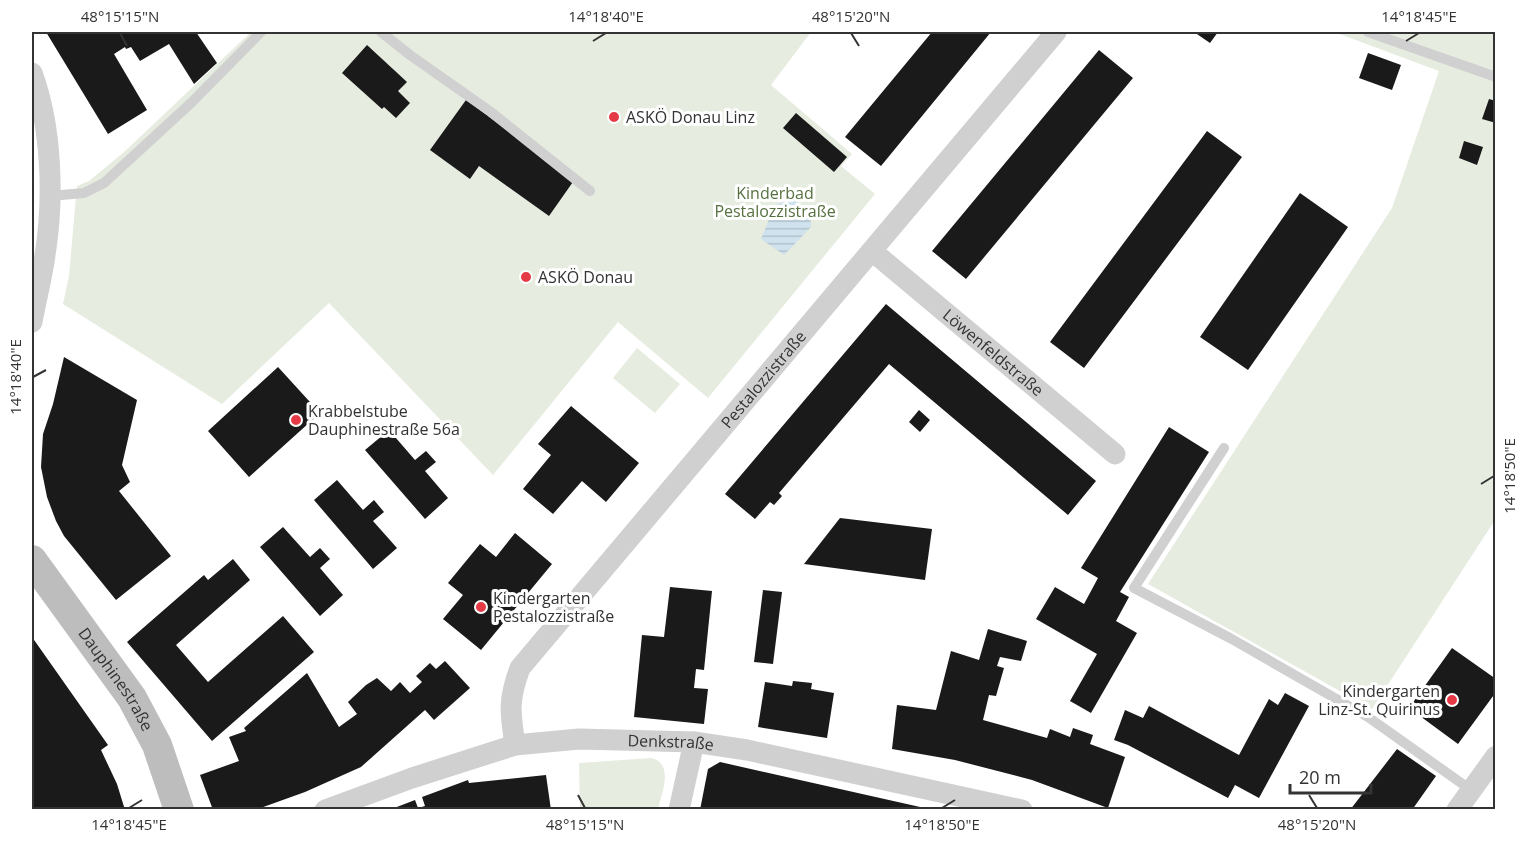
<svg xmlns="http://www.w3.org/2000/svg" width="1527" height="841" viewBox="0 0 1527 841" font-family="'Open Sans',sans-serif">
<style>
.green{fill:#e6ecdf}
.water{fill:url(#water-rules)}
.building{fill:#1a1a1a}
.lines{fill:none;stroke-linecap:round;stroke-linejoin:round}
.service{stroke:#d0d0d0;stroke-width:10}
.minor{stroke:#d0d0d0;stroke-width:21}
.secondary{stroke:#bdbdbd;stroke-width:30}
.ticks{fill:none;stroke:#333;stroke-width:2}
.poi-dot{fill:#e63946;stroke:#fff;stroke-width:2}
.labels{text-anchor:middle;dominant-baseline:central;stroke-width:6;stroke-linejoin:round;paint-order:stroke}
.poi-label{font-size:16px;fill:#333;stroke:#fff;text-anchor:start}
.park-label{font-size:16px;fill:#56703f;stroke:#fff}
.street-label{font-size:16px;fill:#333;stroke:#fff}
.neatline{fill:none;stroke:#333;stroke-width:2}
.ticks-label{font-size:15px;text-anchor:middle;fill:#333}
</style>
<defs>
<pattern id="water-rules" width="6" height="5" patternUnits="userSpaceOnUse" patternTransform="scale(1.5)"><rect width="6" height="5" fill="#cfe2ee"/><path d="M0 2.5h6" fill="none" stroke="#b2c2cd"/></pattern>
</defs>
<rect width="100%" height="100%" fill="#fff"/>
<path class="green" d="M251 32H811L771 85 852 154 841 166 875 194 708 398 618 322 493 475 329 303 222 404 63 304 69 276 77 186 89 181 123 153Z
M1334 32H1495V520L1372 709 1148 584 1392 208 1439 71Z
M637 348 680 384 655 413 613 378Z
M652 758C674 765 662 792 658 809H580L579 763Z"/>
<path class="water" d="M792 199 810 211 811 227 784 255 761 239 775 205Z"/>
<path class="building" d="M46 32H196L217 63 194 84 169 44 140 61 131 47 126 49 125 47 114 54 147 110 108 134Z
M932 32H991L881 166 845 137Z
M1194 32H1218L1210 43Z
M367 45 407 82 398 91 410 103 396 118 384 107 382 109 342 73Z
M1099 50 1133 78 966 279 932 251Z
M1368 53 1401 65 1392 90 1359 78Z
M1489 99 1496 101V123L1482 119Z
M466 100 575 179 549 216 479 166 470 179 430 150Z
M796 113 847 157 834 172 783 128Z
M1207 131 1242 157 1084 368 1050 342Z
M1464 141 1483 147 1477 165 1459 158Z
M1300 193 1348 227 1248 370 1200 337Z
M886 304 1096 481 1068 515 889 364 779 493 782 496 774 505 770 502 755 519 725 494Z
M64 357 137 400 122 465 130 482 119 491 171 556 116 600 64 536 56 521 47 497 41 467 43 434 53 404Z
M278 367 320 413 249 477 208 431Z
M571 406 639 463 606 502 582 481 553 514 523 489 551 455 538 444Z
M919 410 930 420 920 432 909 422Z
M1169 427 1209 452 1120 592 1129 597 1116 621 1137 633 1091 713 1070 701 1097 654 1036 619 1055 587 1084 604 1098 578 1081 568Z
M389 430 415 460 426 451 436 462 425 471 448 498 425 519 365 450Z
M337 480 363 510 374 500 384 512 373 521 397 548 373 569 314 500Z
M840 518 932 529 925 580 804 564Z
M283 527 310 557 320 548 330 559 320 568 343 595 320 616 260 547Z
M515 533 552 564 481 650 443 619 463 595 448 583 480 544 496 557Z
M233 559 250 580 176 645 208 682 283 616 314 652 212 741 127 642 204 575 208 580Z
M670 587 712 591 704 670 696 669 694 688 708 689 704 724 634 717 642 635 664 637Z
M763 590 782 592 773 664 754 662Z
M988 629 1027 641 1021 661 1000 657 997 666 1004 668 996 696 989 695 983 720 1047 738 1050 729 1070 737 1073 728 1093 735 1090 744 1125 757 1108 808 1032 780 955 760 892 749 897 705 936 710 951 651 979 660Z
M32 637 108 745 101 750 117 784 125 810H32Z
M1452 648 1496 679V692L1458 744 1409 708Z
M445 661 470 688 434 720 425 710 361 767 305 792 255 810H213L200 775 239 761 229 737 246 731 244 728 307 673 339 727 357 714 348 702 366 685 377 678 391 691 400 682 410 693 422 682 416 676 430 663 436 669Z
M793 681 812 683 811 689 834 693 827 738 758 727 765 682 792 686Z
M1285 693 1309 706 1259 798 1235 785 1228 798 1128 745 1114 740 1125 710 1143 718 1149 706 1239 755 1269 699 1278 705Z
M1397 749 1436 776 1412 810H1350Z
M720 762 929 809V810H700L708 769Z
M546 775 551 810H389L415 800 418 808 425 806 422 797 468 780 469 783Z"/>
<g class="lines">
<path class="service" d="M381 32 410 55 491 112 590 191
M1368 32 1496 77
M50 196 84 193 104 183 191 103 261 32
M1224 448 1134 588 1230 638 1368 717 1471 790"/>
<g class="minor">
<path d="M32 73C52 127 54 199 45 255 42 277 36 300 32 322"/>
<path id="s1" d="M872 251 1115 454"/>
<path id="s2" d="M515 745C510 712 508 700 520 668L1056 32"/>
<path id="s3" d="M325 810 412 778 515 745 579 739 694 742 747 750 1022 810"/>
<path d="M679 810 694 742"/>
<path d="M1457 810 1496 756"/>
</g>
<path class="secondary" id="s4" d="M32 560 132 698 157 745 179 810"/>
</g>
<path class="ticks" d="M120 33 127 46M851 33 859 46M593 41 606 33M1406 41 1419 33M33 377 46 370M1481 484 1494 476M578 795 585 808M1309 795 1317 808M129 808 142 800M942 808 955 800"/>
<g class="poi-dot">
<circle cx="614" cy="117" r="6"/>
<circle cx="526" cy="277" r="6"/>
<circle cx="296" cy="420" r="6"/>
<circle cx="481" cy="607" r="6"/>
<circle cx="1452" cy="700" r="6"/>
</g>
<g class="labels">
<g class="poi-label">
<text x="626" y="117">ASKÖ Donau Linz</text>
<text x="538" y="277">ASKÖ Donau</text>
<text x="308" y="411">Krabbelstube<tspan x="308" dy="18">Dauphinestraße 56a</tspan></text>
<text x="493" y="598">Kindergarten<tspan x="493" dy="18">Pestalozzistraße</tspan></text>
<text x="1440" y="691" text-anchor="end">Kindergarten<tspan x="1440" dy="18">Linz-St. Quirinus</tspan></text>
</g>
<g class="park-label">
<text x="775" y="193">Kinderbad<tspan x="775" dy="18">Pestalozzistraße</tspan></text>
</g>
<g class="street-label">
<text stroke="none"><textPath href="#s1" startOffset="158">Löwenfeldstraße</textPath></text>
<text stroke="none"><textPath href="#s2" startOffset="456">Pestalozzistraße</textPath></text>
<text stroke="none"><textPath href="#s4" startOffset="146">Dauphinestraße</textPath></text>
<text stroke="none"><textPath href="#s3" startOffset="357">Denkstraße</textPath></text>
</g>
</g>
<rect width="1527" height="841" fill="none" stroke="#ffffff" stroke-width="66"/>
<path d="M1290 784v9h81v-9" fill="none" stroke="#333333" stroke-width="3"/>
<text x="1299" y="784" font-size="18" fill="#333333" stroke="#ffffff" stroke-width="4.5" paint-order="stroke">20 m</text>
<rect x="33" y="33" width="1461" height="775" class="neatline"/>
<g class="ticks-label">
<text x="120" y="22">48°15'15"N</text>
<text x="606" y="22">14°18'40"E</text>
<text x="851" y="22">48°15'20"N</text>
<text x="1419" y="22">14°18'45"E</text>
<text transform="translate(16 377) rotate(-90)" y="5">14°18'40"E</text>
<text transform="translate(1510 476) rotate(-90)" y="5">14°18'50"E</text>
<text x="129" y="830">14°18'45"E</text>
<text x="585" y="830">48°15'15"N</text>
<text x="942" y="830">14°18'50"E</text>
<text x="1317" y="830">48°15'20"N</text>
</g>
</svg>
